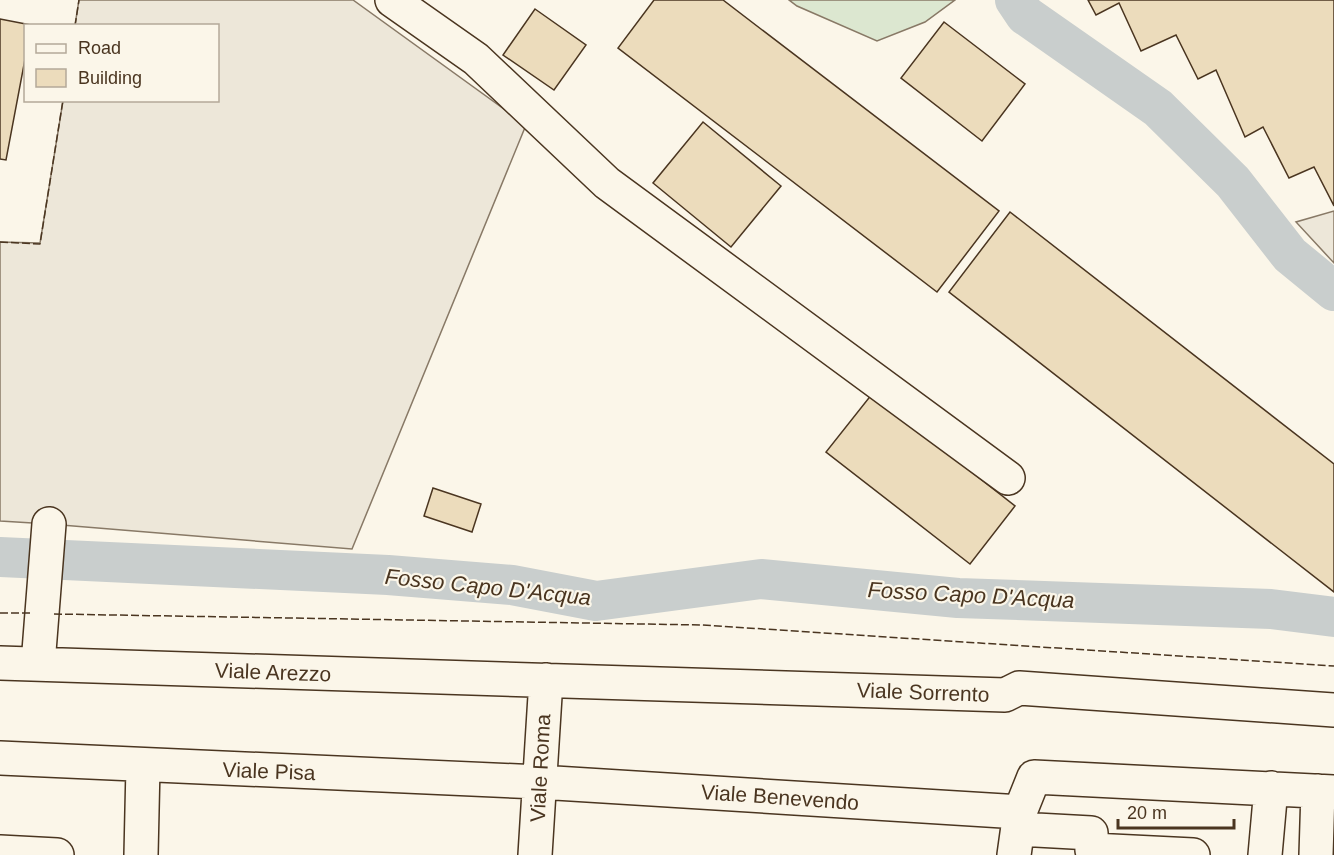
<svg xmlns="http://www.w3.org/2000/svg" width="1334" height="855" viewBox="0 0 1334 855" font-family="Arial,sans-serif">
<style>
.green{fill:#dce7d0;stroke:#887966;stroke-width:1.5}
.parking{fill:#ede7d9;stroke:#887966;stroke-width:1.5}
.lines{fill:none;stroke-linecap:round;stroke-linejoin:round}
.canal{stroke:#c9cecd;stroke-width:40}
.building{fill:#ecdcbc;stroke:#4a3520;stroke-width:1.5}
.minor-casing{stroke:#4a3520;stroke-width:36}
.minor{stroke:#fbf6e9;stroke-width:33}
.fence{stroke:#4a3520;stroke-width:1.5;stroke-dasharray:8 3;stroke-linecap:butt}
.labels{text-anchor:middle;dominant-baseline:central;stroke-width:4.5;stroke-linejoin:round;paint-order:stroke}
.street-label{font-size:21px;fill:#4a3520;stroke:#fbf6e9}
.water-label{font-size:22px;font-style:italic;fill:#4a3520;stroke:#fbf6e9}
</style>
<rect width="100%" height="100%" fill="#fbf6e9"/>
<path class="green" d="M789 0H955L925 22 877 41 797 6Z"/>
<path class="parking" d="M79 0H353L526 125 352 549 49 524 0 521V242L40 243 63 101 218 100V26L75 25Z
M1334 211V263L1296 222Z"/>
<g class="lines">
<path class="canal" d="M1015 0 1025 15 1158 108 1233 182 1290 255 1334 291
M0 557 388 575 512 585 596 601 761 579 958 598 1271 609 1334 617"/>
</g>
<path class="building" d="M654 0H723L999 211 937 292 618 48Z
M1088 0H1334V206L1314 167 1289 178 1263 127 1245 137 1216 70 1198 79 1176 35 1141 51 1119 3 1096 15Z
M535 9 586 45 554 90 503 55Z
M0 19 31 25 26 26V54L6 160 0 159Z
M944 22 1025 84 982 141 901 78Z
M703 122 781 186 731 247 653 183Z
M1010 212 1334 464V592L949 292Z
M872 394 1015 506 970 564 826 452Z
M433 488 481 504 472 532 424 516Z"/>
<g class="lines">
<g class="minor-casing">
<path id="minor" d="M392 0 476 59 607 183 1008 478
M0 663 1005 695 1019 688 1334 710
M38 664 49 524
M0 758 539 782 1020 812
M1018 829 1091 833 1092 850 1193 855
M0 852 57 855
M141 855 143 766
M535 855 546 680
M1014 855 1020 812 1034 777 1334 792
M1265 855 1271 788
M1316 855 1318 791"/>
</g>
<use href="#minor" class="minor"/>
<path class="fence" d="M75 26 79 0
M0 242 40 244 63 100
M0 613H30
M54 614 702 625 1334 666"/>
</g>
<g class="labels">
<g class="street-label">
<text transform="translate(273 672) rotate(2)">Viale Arezzo</text>
<text transform="translate(923 692) rotate(2)">Viale Sorrento</text>
<text transform="translate(540 768) rotate(-87)">Viale Roma</text>
<text transform="translate(269 771) rotate(2)">Viale Pisa</text>
<text transform="translate(780 797) rotate(4)">Viale Benevendo</text>
</g>
<g class="water-label">
<text transform="translate(488 587) rotate(6)">Fosso Capo D'Acqua</text>
<text transform="translate(971 595) rotate(3)">Fosso Capo D'Acqua</text>
</g>
</g>
<rect x="24" y="24" width="195" height="78" fill="#fbf6e9" stroke="#b4a999" stroke-width="1.5"/>
<rect x="36" y="44" width="30" height="9" fill="#fbf6e9" stroke="#b4a999" stroke-width="1.5"/>
<text x="78" y="54" font-size="18" fill="#4a3520">Road</text>
<rect x="36" y="69" width="30" height="18" fill="#ecdcbc" stroke="#b4a999" stroke-width="1.5"/>
<text x="78" y="84" font-size="18" fill="#4a3520">Building</text>
<path d="M1118 819v9h116v-9" fill="none" stroke="#4a3520" stroke-width="3"/>
<text x="1127" y="819" font-size="18" fill="#4a3520" stroke="#fbf6e9" stroke-width="4.5" paint-order="stroke">20 m</text>
</svg>
